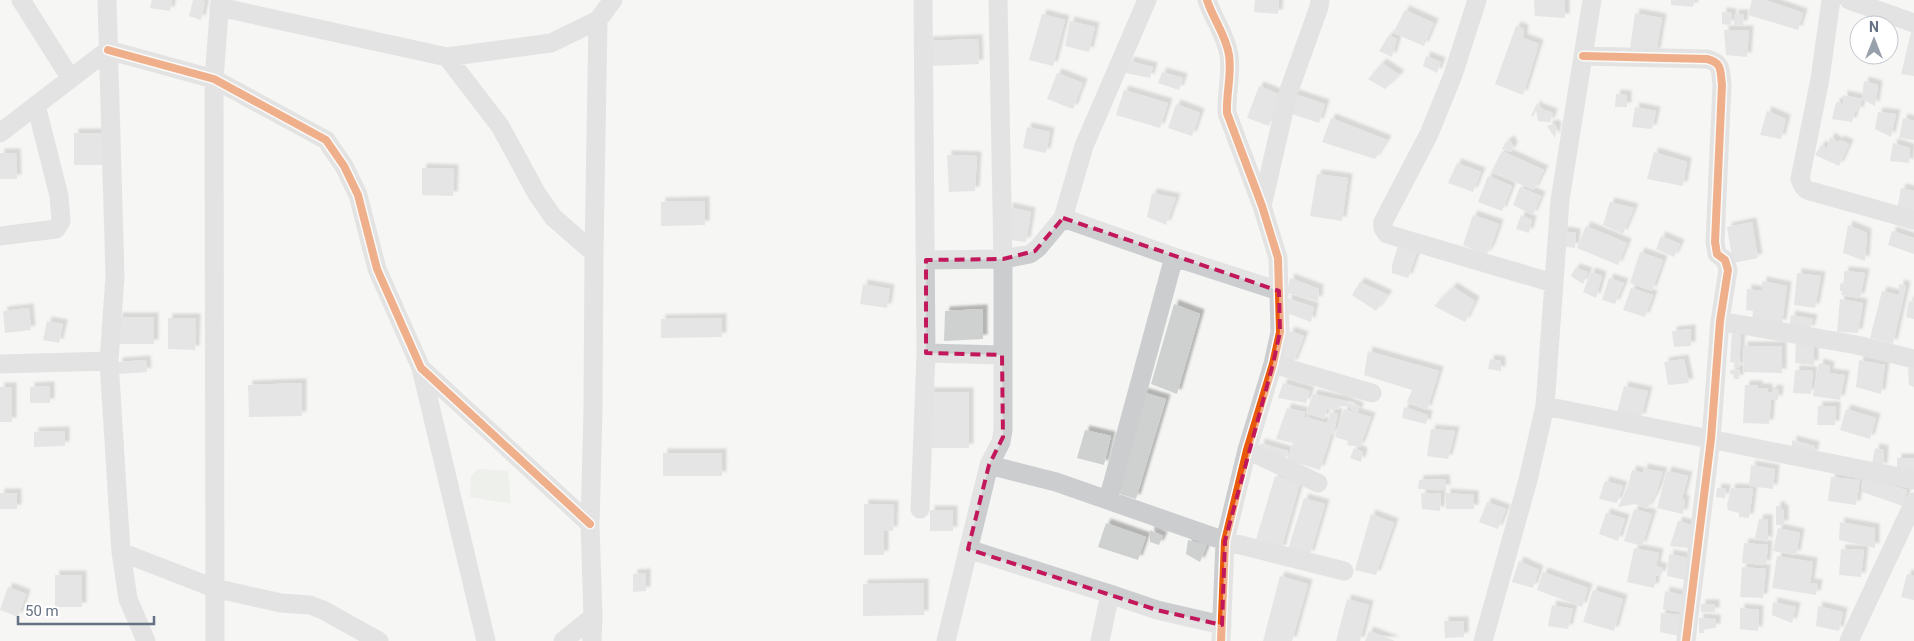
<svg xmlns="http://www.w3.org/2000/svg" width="1914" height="641" viewBox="0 0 1914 641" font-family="Roboto,sans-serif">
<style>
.green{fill:#e4e8e2}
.building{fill:#cfd1d1;filter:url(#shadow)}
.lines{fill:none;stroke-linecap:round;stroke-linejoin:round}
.street{stroke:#cccdcf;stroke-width:19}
.cycleway-casing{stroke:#fff;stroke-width:11}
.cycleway{stroke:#e8590c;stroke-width:8}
.marked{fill:none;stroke:#c2185b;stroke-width:4;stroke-dasharray:10 6;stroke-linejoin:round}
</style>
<defs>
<filter id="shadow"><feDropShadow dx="4.5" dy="-4.5" stdDeviation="1" flood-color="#0004"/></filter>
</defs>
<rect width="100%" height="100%" fill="#f5f5f4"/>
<path class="green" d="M478 469 508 471 511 504 470 497 471 476Z"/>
<path class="building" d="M152 0H172L170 11 150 8Z
M193 0 205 1 201 20 189 16Z
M1255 0H1279L1278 14 1254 12Z
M1534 0H1565V18L1535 16Z
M1671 0H1695L1693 7 1671 5Z
M1752 0H1765L1803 13 1798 30 1748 15Z
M1405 10 1434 23 1424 46 1393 33Z
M1722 12 1732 13 1731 25 1722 24Z
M1635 13 1662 18 1656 53 1630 49Z
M1042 14 1065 20 1053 66 1029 60Z
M1734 14H1744L1743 25H1734Z
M1070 21 1095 27 1089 52 1065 46Z
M1516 26 1524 29 1523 38 1539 44 1523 95 1495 84Z
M1912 29 1914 30V76L1901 74Z
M1724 30H1749L1747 57 1726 55Z
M1389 35 1397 39 1392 57 1379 51Z
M978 39 979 64 929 66 928 41Z
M1426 56 1441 62 1437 73 1423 66Z
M1129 61 1153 67 1150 78 1126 73Z
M1382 63 1400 75 1385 89 1368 79Z
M1162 72 1183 78 1179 90 1158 83Z
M1057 73 1083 83 1073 109 1047 99Z
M1864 81 1878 85 1875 106 1862 99Z
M1259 86 1281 95 1269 126 1247 118Z
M1124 90 1168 103 1160 128 1116 115Z
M1292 93 1325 104 1319 123 1286 112Z
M1616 94 1627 95V107H1615Z
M1843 95 1862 99 1859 112 1855 110 1852 122 1832 119 1836 102 1843 104Z
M1537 103V107L1553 113 1550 122 1538 121 1536 109 1534 116H1531Z
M1176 104 1200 113 1192 136 1168 128Z
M1635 107 1656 111 1652 129 1632 127Z
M1767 111 1786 119 1781 139 1760 135Z
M1878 112 1896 114 1891 137 1875 129Z
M1331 118 1387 140 1375 159 1322 142Z
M1903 118 1914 121V140L1899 138Z
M1554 124 1557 127 1555 138 1547 126Z
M1027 127 1050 132 1046 153 1023 148Z
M74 133H108V165H74Z
M1830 137 1838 142 1840 140 1849 144 1839 166 1815 155 1821 145 1827 148Z
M1510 140 1513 146 1511 152 1502 149 1505 143Z
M1893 143 1910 148 1909 163 1890 161Z
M1502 151 1544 170 1534 190 1491 172Z
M1654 152 1687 162 1683 186 1647 179Z
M0 153H16L17 179H0Z
M947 155 977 156 975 191 949 192Z
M1457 163 1481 172 1473 192 1448 183Z
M422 168 454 169 453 196 422 195Z
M1317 174 1348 178 1342 221 1310 216Z
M1488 176 1512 186 1502 211 1478 202Z
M1520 187 1541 196 1533 215 1513 205Z
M1901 188 1914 191V213L1897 210Z
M1152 193 1176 198 1166 225 1147 217Z
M705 201V225L661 226V202Z
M1610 202 1634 208 1623 234 1603 225Z
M1008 207 1031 212 1026 242 1010 240Z
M1473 215 1499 224 1491 247 1486 255 1463 245Z
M1521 215 1532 220 1529 233 1516 229Z
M1752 222 1758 258 1733 263 1727 227Z
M1848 225 1867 233 1865 261 1843 253Z
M1586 226 1627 243 1618 265 1577 248Z
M1562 231 1576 233 1575 248 1561 246Z
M1892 231 1914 238V254L1888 245Z
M1661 236 1680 244 1674 257 1656 249Z
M1398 246 1417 252 1408 278 1392 273V265Z
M1640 252 1663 260 1652 291 1630 283Z
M1575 268 1588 272 1583 284 1571 276Z
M1844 271 1865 273 1860 298 1841 295 1842 291H1840V284L1844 282Z
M1591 272 1602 276 1596 298 1583 292Z
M1797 273 1821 276 1815 308 1794 305Z
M1290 278 1319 289 1318 301 1287 293Z
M1609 278 1624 283 1615 304 1602 300Z
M1762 281 1787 286 1782 324 1752 320 1753 311 1746 310 1747 289 1762 291Z
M1360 282 1388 295 1376 311 1352 295Z
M863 284 890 289 887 308 860 304Z
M1899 284 1906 286 1893 344 1870 338 1882 291 1899 295Z
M1453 287 1475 301 1465 322 1434 306Z
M1631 288 1653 295 1645 317 1623 310Z
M1287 298 1314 307 1311 322 1287 313Z
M1840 299 1863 303 1858 333 1837 332Z
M1909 301 1914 302V319L1906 317Z
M1174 304 1200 314 1177 394 1151 384Z
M29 308 31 330 5 333 3 311Z
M983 309V339L944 341 945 311Z
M1791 315 1813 319 1810 330 1789 327Z
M118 317H154V344H118Z
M168 318H196L195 350 168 349Z
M722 318V337L661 338V319Z
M47 321 63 324 59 343 43 340Z
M1691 329V346L1674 347 1672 331Z
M1290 331 1304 336 1293 364 1280 359Z
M1732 331 1741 332 1739 368 1734 367 1735 363 1730 362Z
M1796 341 1814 345V365L1795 363Z
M1743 346H1782V373L1744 372Z
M1368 351 1439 371 1427 410 1407 402 1412 390 1364 375Z
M1490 359 1501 361V371L1488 369Z
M1684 359 1689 383 1668 385 1664 362Z
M146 360 147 372 119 374 118 362Z
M1859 360 1885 365 1881 394 1856 387Z
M1819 363 1830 366 1829 373 1845 375 1840 400 1813 396Z
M1908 367 1914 369V387L1909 385Z
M1740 369 1739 379H1734L1733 374H1730V370Z
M1795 370 1813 371 1811 394 1793 393Z
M302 383V416L249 417 248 385Z
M1283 383 1310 391 1306 403 1278 398Z
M1745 385H1758V388H1768V392L1772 393V389L1779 390 1778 400 1771 399 1769 424 1743 423Z
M50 386V403H30V387Z
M1624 386 1648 391 1641 418 1617 413Z
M0 387H12V422H0Z
M929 392H969V448H929Z
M1142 392 1166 399 1136 499 1113 492Z
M1313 394 1342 400 1359 407 1358 412 1350 409V407L1342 406 1334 410 1327 409 1324 419 1306 413Z
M1818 406H1836L1835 425H1817Z
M1404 407 1428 415 1426 424 1402 418Z
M1287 408 1305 412 1301 427 1305 417 1327 423 1330 413H1338L1334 433 1331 435 1320 470 1287 460 1293 443 1276 439Z
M1344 409 1371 417 1360 447 1347 445 1348 441 1335 437Z
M1846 409 1876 418 1870 439 1840 430Z
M1431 429 1455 431 1448 459 1427 456Z
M1085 430 1111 436 1104 465 1077 458Z
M65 431V446L34 447V432Z
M1792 440 1815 446 1813 455 1792 450Z
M1260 443 1288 451 1285 461 1259 452Z
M1354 448 1363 452 1361 462 1350 458Z
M1875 448 1884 450 1883 468 1872 465Z
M663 453H722V476H663Z
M1897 458H1914V473L1897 469Z
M1751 465 1775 469 1773 489 1749 486Z
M1643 468 1663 472 1657 491 1647 509 1635 504 1618 507 1628 486 1632 470 1643 473Z
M1667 471 1688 476 1682 499 1685 500 1683 514 1657 508Z
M1275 476 1300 483 1281 550 1255 543Z
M1831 477 1860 480 1856 505 1828 501Z
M1863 478 1907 490 1903 506 1862 492Z
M1445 479 1446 489H1418L1419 480Z
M1605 481 1623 486 1617 503 1599 499Z
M1717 488 1726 489 1725 498 1716 497Z
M1731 488 1753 489 1749 518 1739 517V513L1728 510 1727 505Z
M0 493H17V509H0Z
M1421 493 1433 494 1441 493 1440 511 1422 509Z
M1446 493 1474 495V509H1446Z
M1304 498 1325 504 1310 555 1288 549Z
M1487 502 1506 509 1498 529 1479 522Z
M864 504 894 505 893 531 884 530V555H864Z
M1776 506H1781V509H1784V525H1776Z
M1634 509 1652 514 1642 546 1624 541Z
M930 510H953V531H930Z
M1606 513 1625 519 1618 541 1599 534Z
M1371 514 1394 523 1376 575 1355 570Z
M1759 519H1768V542L1755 538Z
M1678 521 1694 526 1689 548 1670 546Z
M1840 522 1875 528V548L1839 540Z
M1106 523 1146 537 1138 560 1098 547Z
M1778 528 1800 533 1796 555 1773 551Z
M1150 530 1163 536 1159 545 1150 542Z
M1188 540 1207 545 1200 562 1186 554Z
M1744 543 1768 545 1766 565 1742 563Z
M1634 548 1659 553 1656 566 1663 568 1661 575 1656 576 1654 588 1627 582Z
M1841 549 1864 550 1861 577 1839 575Z
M1669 554 1691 558 1686 580 1667 576Z
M1777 556 1813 562 1810 583 1818 584 1816 595 1772 588Z
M1519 561 1539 570 1533 588 1512 582Z
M1742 567 1766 569 1763 598 1740 597Z
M1543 572 1588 588 1582 607 1537 590Z
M646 573V591L633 592V574Z
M1907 574 1914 576V600L1901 597Z
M55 575H82V607H55Z
M1280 576 1308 584 1292 641H1263Z
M924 583V615L863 616V584Z
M8 587 26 594 18 617 0 610Z
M1593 590 1623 599 1614 631 1583 622Z
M1665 591 1687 596 1683 612 1663 609Z
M1347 599 1369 605 1360 641H1336Z
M1773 602 1796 607 1792 623 1772 615Z
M1701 604H1715V612H1701Z
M1552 605 1573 609 1568 629 1548 626Z
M1818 606 1843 612 1839 631 1816 626Z
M1740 608 1759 610 1758 631 1740 629Z
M1661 613 1681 615 1679 636 1660 632Z
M1699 618 1716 619V628L1704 629V633H1699Z
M1444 621H1464V637L1445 638Z
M1369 631 1395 641H1365Z"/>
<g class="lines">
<path class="street" d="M21 0 71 79
M107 0 115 276 109 361 121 552 128 599 146 641
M923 0 926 353 1002 355
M1207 0C1213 19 1226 35 1229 55 1232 74 1226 94 1227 113L1262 206 1278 258 1280 332 1273 364 1247 450 1225 541 1221 641
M1477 0 1453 75 1429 134 1383 222V228L1387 234 1553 283
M1831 0 1820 79 1800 179 1803 186 1807 190 1914 220
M1849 0 1914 23
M219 7 447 57 551 43 598 20 613 0
M108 50 214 79 326 140 344 166 358 195 377 269 421 368 590 524
M1583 56 1707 59C1723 63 1720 71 1722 85L1715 242 1717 254 1725 260 1728 270 1720 321 1711 439 1686 641
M447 57 500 126 537 194 553 217 594 253
M0 133 108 50
M1262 206 1288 93 1319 7 1320 0
M1063 218 1174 257 1279 291
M0 236 56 229 61 221 59 196 36 105
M926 260 1003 259 1030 254 1038 248 1063 218 1084 146 1147 0
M1720 321 1857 345 1914 359
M0 364 109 361
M1273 364 1372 393
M421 368 486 641
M1545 406 1914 480
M1247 450 1318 483
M989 465 1056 482 1225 541 1344 571
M1108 500 1174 257
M920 509 926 353
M968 549 1110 594
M121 552 214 588 281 603 310 605 323 610 379 641
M215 641 214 79 220 0
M563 641 593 617
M592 641 593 617 590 524 593 410 594 253 598 20
M946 641 989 465 1001 442 1003 430V259L998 0
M1100 641 1110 594 1157 610 1222 625
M1483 641 1528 480 1545 406 1560 200 1592 0
M1849 641 1914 502"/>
<g class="cycleway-casing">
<path id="cycleway" d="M1207 0C1213 19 1226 35 1229 55 1232 74 1226 94 1227 113L1262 206 1278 258 1280 332 1273 364 1247 450 1225 541 1221 641
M108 50 214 79 326 140 344 166 358 195 377 269 421 368 590 524
M1583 56 1707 59C1723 63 1720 71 1722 85L1715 242 1717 254 1725 260 1728 270 1720 321 1711 439 1686 641"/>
</g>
<use href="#cycleway" class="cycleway"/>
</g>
<path d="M0 0H1914V641H0ZM1063 218 1279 291 1280 332 1273 364 1225 541 1222 625 1157 610 968 549 989 465 1003 437 1002 355 926 353V260L1003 259 1035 251Z" fill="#f5f5f4" fill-opacity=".55" fill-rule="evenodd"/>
<path class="marked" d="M1063 218 1279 291 1280 332 1273 364 1225 541 1222 625 1157 610 968 549 989 465 1003 437 1002 355 926 353V260L1003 259 1035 251Z"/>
<g transform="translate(1874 40)"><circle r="24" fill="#ffffff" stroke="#c1c7ce"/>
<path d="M0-4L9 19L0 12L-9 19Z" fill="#97a0ab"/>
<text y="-8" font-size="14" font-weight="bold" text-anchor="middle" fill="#657284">N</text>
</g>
<path d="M18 616v8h136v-8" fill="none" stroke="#657284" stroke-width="2.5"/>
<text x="25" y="616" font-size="15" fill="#657284" stroke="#ffffff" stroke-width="4" paint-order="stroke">50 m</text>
</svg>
